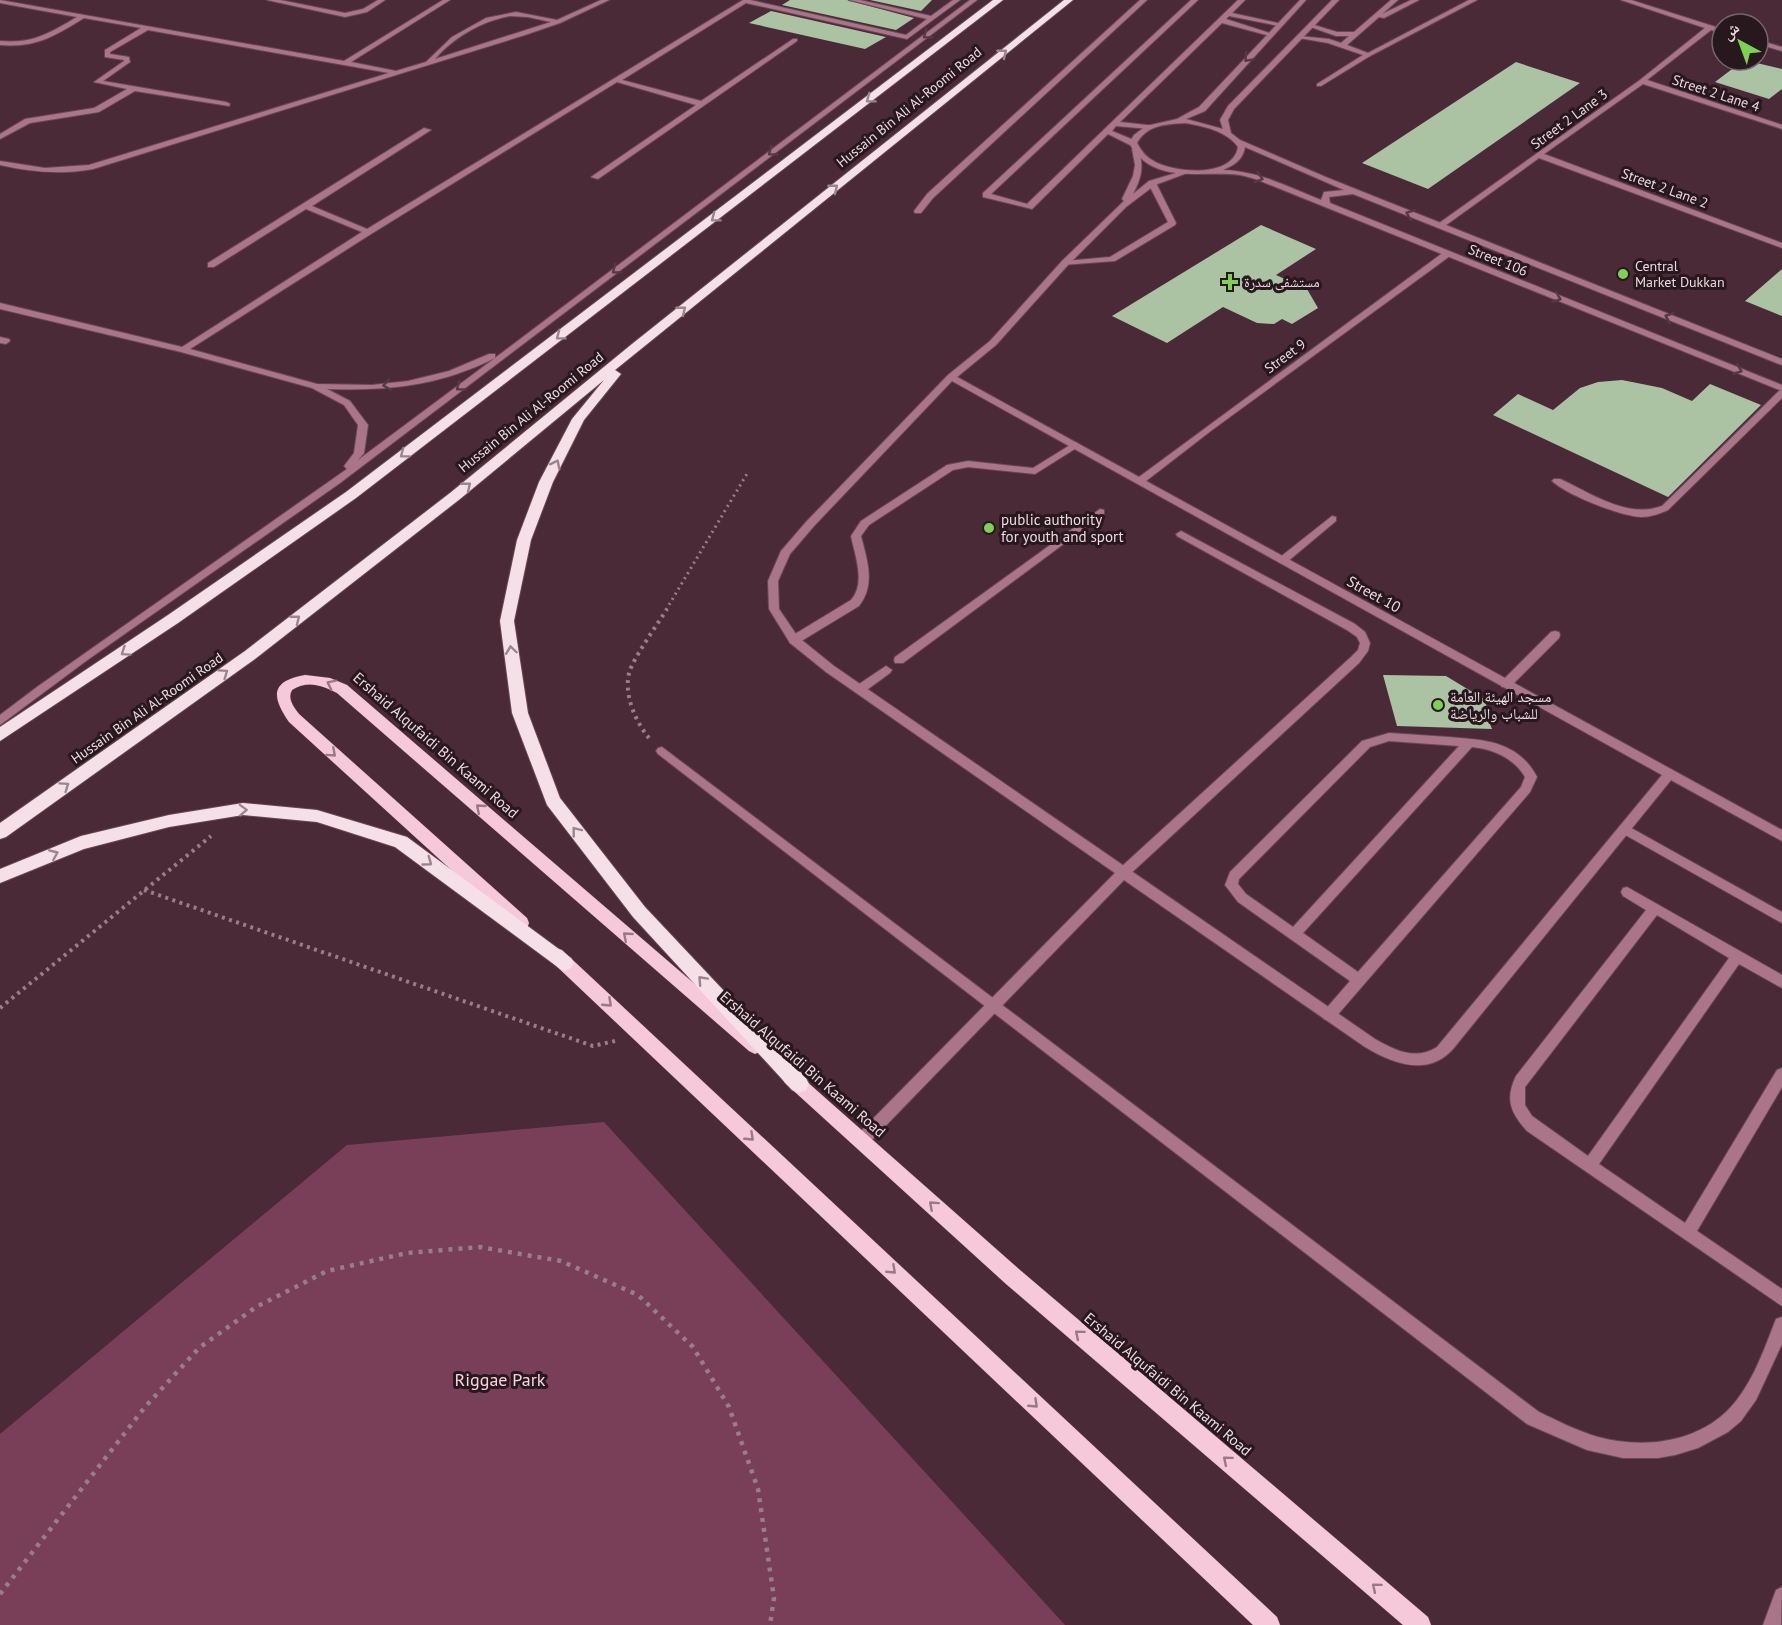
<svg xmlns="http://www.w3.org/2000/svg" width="1782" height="1625" viewBox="0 0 1782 1625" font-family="'PT Sans','Noto Naskh Arabic',sans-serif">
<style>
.green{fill:#793f58}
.building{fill:#abc2a3}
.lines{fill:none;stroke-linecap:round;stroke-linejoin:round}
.service-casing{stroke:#674955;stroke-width:2}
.minor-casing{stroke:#674955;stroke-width:2}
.tertiary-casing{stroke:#674955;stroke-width:2}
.primary-casing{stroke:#674955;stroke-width:1}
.trunk-casing{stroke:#674955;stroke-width:2}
.path-far2{stroke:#987e88;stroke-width:3;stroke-dasharray:2 4;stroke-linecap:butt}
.path-far1{stroke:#987e88;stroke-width:4;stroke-dasharray:3 4.5;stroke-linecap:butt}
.path{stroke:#987e88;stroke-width:4.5;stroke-dasharray:4 6;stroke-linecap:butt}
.service{fill:#aa7589;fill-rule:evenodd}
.minor{fill:#aa7589;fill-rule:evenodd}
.tertiary{fill:#aa7589;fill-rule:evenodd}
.primary{fill:#f6c9da;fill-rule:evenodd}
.trunk{fill:#f6e0e8;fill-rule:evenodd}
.oneway{stroke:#553943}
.oneway2{stroke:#99868d}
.oneway3{stroke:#997985}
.poi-dot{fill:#7dd154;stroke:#27181e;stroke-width:2}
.labels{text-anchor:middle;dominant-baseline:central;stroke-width:6;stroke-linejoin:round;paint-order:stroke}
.far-street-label{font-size:14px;fill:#edd8e0;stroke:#27181e}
.far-poi-label{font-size:14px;fill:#edd8e0;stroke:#27181e;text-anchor:start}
.poi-label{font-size:15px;fill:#edd8e0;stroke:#27181e;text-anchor:start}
.street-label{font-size:15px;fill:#edd8e0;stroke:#27181e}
.near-park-label{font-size:18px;fill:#fbd0df;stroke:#27181e}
</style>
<rect width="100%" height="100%" fill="#4a2a37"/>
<path class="green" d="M604 1122 1065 1625H0V1434L347 1145Z"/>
<path class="building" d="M790 0H847L914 18 896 30 782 5Z
M870 0H932L921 11Z
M771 11 886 37 865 49 749 23Z
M1744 60 1782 69V89L1769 99 1715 82Z
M1516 62 1580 83 1428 189 1362 163Z
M1261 225 1316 249 1276 275 1307 289 1318 308 1292 324 1282 319 1274 324 1257 323 1223 307 1167 343 1112 316Z
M1782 269V316L1745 301Z
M1622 380 1662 388 1692 401 1710 384 1761 405 1668 497 1493 415 1518 394 1553 410 1580 388 1598 382Z
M1383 675 1446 676 1484 699 1493 724H1490L1492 729 1397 726Z"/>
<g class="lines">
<g class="service-casing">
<path id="service" d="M0 0 344 61 443 0H450L351 62 396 71 426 62 452 37 486 18 516 12 557 20 601 0H609L560 23 525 35 93 169C61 175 31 172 0 165V161L45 168 89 165 389 73 148 30 110 52V54L129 57 130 62 103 81 226 102 230 104 229 106 135 91 99 112 30 123 0 139V134L25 119 94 108 127 89 94 82 124 61V60L105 57V50L141 28 84 18C55 36 36 48 0 45V41C33 44 50 33 77 17L0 3ZM510 16 528 17 551 22 435 59C454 37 482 21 510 16Z
M267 0H280L345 13 363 9 378 0H385L367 12 345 17Z
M743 0H750L906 35 927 19 849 0H860L931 16 953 0H960L907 39 746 3 622 80 701 101 793 39H797V41L598 179 591 177 696 105 617 82 371 234 190 349 317 384 372 385 408 381 449 371 489 354H495V358L970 0H977L340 483 86 661 0 725V715L37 687 347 469 344 466 354 453 358 425 344 405 312 388 181 352 0 309V303L182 347 362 232 306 209 214 267H208V263L424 128 431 130 312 206 367 229ZM495 358 358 460 364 453 368 425 350 401 327 389C388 391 439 386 495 358Z
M1140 0H1147L933 198 921 213H915L914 211 927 194Z
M1191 0H1198L991 194 1027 204 1238 0H1245L1232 13 1282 24 1279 26 1229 16 1226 19 1273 34 1270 36 1222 23 1120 122 1147 125H1150V129L1116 126 1112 131 1136 141V145H1130L1108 134 1032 209 983 197V193Z
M1391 0H1398L1382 14 1411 0H1419L1384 18 1379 17 1347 45 1368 53 1469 0H1477L1370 56 1321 86H1317V84L1363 55 1328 43 1299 38V36L1329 39 1341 43 1349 36H1336L1308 26 1311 24 1337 32H1354Z
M1149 181 1156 183 1176 223 1175 225 1115 261 1062 265V261H1065L1110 257 1168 222 1148 183Z
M0 337 9 339 10 341 6 344 0 343Z
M1782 390V398L1668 510C1659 514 1651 517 1641 517 1620 516 1567 495 1552 481L1554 479H1560C1591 493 1627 519 1662 506L1779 391Z
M1075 442 1080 445 1078 447 1035 474 968 467 953 470 869 525 861 536C867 560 876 584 859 606L798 643H790L789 640 790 637 851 600C866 583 855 556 851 536L861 521 947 465 968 461 1033 468Z
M1100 509 1104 510V514L903 663H895L894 660 895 657Z
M1332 516 1336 517V521L1287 562H1279L1278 560 1279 558Z
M1181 531 1355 624 1365 632 1370 643 1368 651 1359 663 1128 876H1120L1118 872 1120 868 1351 657 1358 650 1360 643 1357 637 1347 630 1177 536 1176 534Z
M1555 631 1559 632 1560 635 1559 638 1510 687H1502L1500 684 1502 681 1551 632Z
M886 666 892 670 890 673 864 692H856L854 689 856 686Z
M1389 733C1409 734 1429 736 1449 737 1485 740 1518 741 1537 777L1530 792 1334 1019 1329 1021 1324 1019 1322 1015 1324 1011 1350 981 1238 902 1225 885 1230 872 1362 741ZM1389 741 1459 746 1293 927 1246 894 1238 884 1239 879 1370 747ZM1472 747C1493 749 1514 758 1525 777L1521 787 1358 972 1303 933Z
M662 747 1539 1412C1558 1421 1577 1431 1598 1437 1646 1450 1704 1442 1736 1401 1755 1377 1765 1347 1776 1319L1782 1317V1344L1756 1400 1741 1421 1728 1432 1698 1448 1675 1455 1658 1458H1623L1587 1450 1527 1424 658 754 656 751 658 748Z
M1624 824 1782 912V923L1620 832 1618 829 1620 826Z
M1627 887 1782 975V988L1739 964 1599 1164 1685 1223 1777 1070 1782 1068V1087L1697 1231 1782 1289V1306L1527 1131C1510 1112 1505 1099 1516 1076L1646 910 1623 896 1621 892 1623 888ZM1657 915 1729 958 1588 1156 1532 1116 1525 1105V1087Z"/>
</g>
<g class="minor-casing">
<path id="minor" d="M1621 0H1631L1722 29V33L1711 30 1647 80 1782 125V129L1643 84 1544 154 1782 243V248L1539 158 1442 228 1435 226 1640 80 1705 28Z
M1758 40 1782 47V51L1758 44Z
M1132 149 1139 151C1144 168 1141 179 1133 194L1149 181 1186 170 1190 172 1155 185 1126 207 1068 265 996 345 957 377 1139 477 1444 252H1450V256L1212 430 1146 481 1782 830V841L1671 780 1453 1049C1428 1077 1393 1064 1365 1047L1124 880 866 1146 861 1148 856 1146 854 1141 856 1136 1115 873 826 672 790 643 769 609 768 581 781 551 806 522 948 375 990 341 1062 261 1124 201 1122 199 1133 176 1135 165ZM952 381 1662 775 1437 1047C1416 1061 1394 1050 1375 1039L834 666 798 637 779 609 778 581 790 554 814 526Z"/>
</g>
<g class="tertiary-casing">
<path id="tertiary" d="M1300 0H1306L1205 111 1186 119 1223 129 1220 120 1228 106 1332 0H1339L1234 109 1228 120 1231 133 1240 140 1328 178 1782 359V365L1779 364 1353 194 1329 197 1330 203 1782 385V391L1258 180C1252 178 1246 176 1240 175 1200 170 1153 186 1129 143L1134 135 1146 126 1177 119 1199 107ZM1185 123C1203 126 1227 131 1238 147 1233 179 1172 173 1152 160 1145 156 1141 150 1137 143 1147 125 1166 124 1185 123ZM1245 147 1344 190 1324 192 1321 200C1289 187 1258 171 1223 170 1234 165 1243 160 1245 147Z
M1782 1587 1781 1625H1763L1776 1590Z"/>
</g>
<g class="primary-casing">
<path id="primary" d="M305 675 330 678 347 685 761 1041 764 1046 761 1051 755 1054 749 1051 337 693C322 685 307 680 292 690 287 699 294 707 299 714L527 918 529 923 527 928 521 930 515 928 289 722C271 696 271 681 305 675Z
M556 948 562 950 1277 1617 1280 1625H1253L550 960 548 955 550 950Z
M791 1070 797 1073 1020 1270 1428 1617 1431 1625H1403L1006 1284 785 1083 782 1078 785 1073Z"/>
</g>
<g class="trunk-casing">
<path id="trunk" d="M993 0H1003L356 498 178 623 0 741V727L168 615 346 492Z
M1064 0H1073L615 370 621 374 584 420 553 482 531 540 514 621 528 713 560 798 645 907 806 1078 809 1084 806 1090 799 1093 792 1090 633 917 547 805 512 713 500 621 517 540 539 482 572 419 604 380 460 499 255 659 6 837 0 839V823L245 651 450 493 632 344Z
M243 803 317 810 407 837 571 958 574 963 571 968 565 971 559 968 395 847 317 822 243 815 169 827 84 849 0 883V869L81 836 169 815Z"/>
</g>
<path class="path-far2" d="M666 610 748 472"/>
<path class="path-far1" d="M649 738C635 721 624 695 629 673 632 660 659 622 667 609
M144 890 593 1046 615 1041
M0 1008 211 836"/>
<path class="path" d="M0 1594 145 1407 199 1348 256 1307 327 1271 407 1253 480 1247 561 1261 638 1295 693 1347 729 1407 758 1489 774 1598 770 1625"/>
<use href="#service" class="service"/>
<use href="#minor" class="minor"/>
<use href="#tertiary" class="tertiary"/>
<use href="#primary" class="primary"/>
<use href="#trunk" class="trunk"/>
</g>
<defs><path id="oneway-chevron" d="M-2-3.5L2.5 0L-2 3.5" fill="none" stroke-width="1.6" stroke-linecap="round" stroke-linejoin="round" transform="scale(1.5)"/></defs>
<g class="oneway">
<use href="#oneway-chevron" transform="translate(927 35) rotate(143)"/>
<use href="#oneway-chevron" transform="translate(1248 58) rotate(133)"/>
<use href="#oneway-chevron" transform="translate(772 152) rotate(143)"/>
<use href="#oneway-chevron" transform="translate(1259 178) rotate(17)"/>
<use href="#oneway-chevron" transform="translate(1410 214) rotate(-158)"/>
<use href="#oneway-chevron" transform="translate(616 270) rotate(143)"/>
<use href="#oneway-chevron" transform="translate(1557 298) rotate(22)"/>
<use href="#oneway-chevron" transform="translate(1669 317) rotate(-158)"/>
<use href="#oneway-chevron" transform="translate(1738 370) rotate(22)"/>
<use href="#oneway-chevron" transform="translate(387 385) rotate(172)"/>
<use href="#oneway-chevron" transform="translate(460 387) rotate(143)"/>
</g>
<g class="oneway2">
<use href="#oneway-chevron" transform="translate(1003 53) rotate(-39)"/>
<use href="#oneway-chevron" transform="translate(870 99) rotate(143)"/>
<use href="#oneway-chevron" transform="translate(834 188) rotate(-39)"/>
<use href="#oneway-chevron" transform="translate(715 218) rotate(143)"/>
<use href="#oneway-chevron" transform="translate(682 310) rotate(-39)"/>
<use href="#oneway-chevron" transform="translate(560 336) rotate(143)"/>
<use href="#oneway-chevron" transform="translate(404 454) rotate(143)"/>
<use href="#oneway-chevron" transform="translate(556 464) rotate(-63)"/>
<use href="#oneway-chevron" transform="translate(467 486) rotate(-39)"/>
<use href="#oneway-chevron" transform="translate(296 619) rotate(-38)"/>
<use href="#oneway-chevron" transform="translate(511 650) rotate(-98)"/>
<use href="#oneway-chevron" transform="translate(125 652) rotate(146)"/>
<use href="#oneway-chevron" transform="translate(224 673) rotate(-35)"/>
<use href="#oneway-chevron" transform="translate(65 786) rotate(-35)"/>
<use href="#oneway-chevron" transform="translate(243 810) rotate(-2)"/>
<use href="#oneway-chevron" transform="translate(576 831) rotate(-128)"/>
<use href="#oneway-chevron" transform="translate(54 854) rotate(-23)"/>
<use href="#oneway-chevron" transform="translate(428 862) rotate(36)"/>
<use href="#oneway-chevron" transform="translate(702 980) rotate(-133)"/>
</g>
<g class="oneway3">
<use href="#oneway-chevron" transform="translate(331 684) rotate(-154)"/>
<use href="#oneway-chevron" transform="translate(332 753) rotate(42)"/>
<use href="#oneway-chevron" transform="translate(480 808) rotate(-139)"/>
<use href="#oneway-chevron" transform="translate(627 936) rotate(-139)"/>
<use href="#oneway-chevron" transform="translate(608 1003) rotate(43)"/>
<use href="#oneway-chevron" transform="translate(750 1137) rotate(43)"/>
<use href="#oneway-chevron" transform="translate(933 1205) rotate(-138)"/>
<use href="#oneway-chevron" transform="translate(892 1270) rotate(43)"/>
<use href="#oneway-chevron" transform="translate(1079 1334) rotate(-140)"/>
<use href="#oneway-chevron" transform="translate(1034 1404) rotate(43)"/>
<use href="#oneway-chevron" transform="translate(1227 1460) rotate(-140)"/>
<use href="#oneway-chevron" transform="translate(1376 1587) rotate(-140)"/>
</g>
<g class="poi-dot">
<circle cx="1623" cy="274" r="6"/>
<path d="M1227 273h6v6h6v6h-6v6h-6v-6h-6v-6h6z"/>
<circle cx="989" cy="528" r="6"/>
<circle cx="1438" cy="705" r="6"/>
</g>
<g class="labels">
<g class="far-street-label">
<text transform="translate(1716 93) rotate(18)">Street 2 Lane 4</text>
<text transform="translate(909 107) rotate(-39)">Hussain Bin Ali Al-Roomi Road</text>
<text transform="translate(1569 119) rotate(-36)">Street 2 Lane 3</text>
<text transform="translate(1665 188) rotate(20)">Street 2 Lane 2</text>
<text transform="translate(1498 260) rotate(22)">Street 106</text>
<text transform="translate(1285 356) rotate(-36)">Street 9</text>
<text transform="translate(531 412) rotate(-39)">Hussain Bin Ali Al-Roomi Road</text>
<text transform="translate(147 708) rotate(-35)">Hussain Bin Ali Al-Roomi Road</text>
</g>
<g class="far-poi-label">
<text x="1635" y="266">Central<tspan x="1635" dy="16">Market Dukkan</tspan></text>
<text x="1244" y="282">مستشفى سدرة</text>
</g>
<g class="poi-label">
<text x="1001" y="519">public authority<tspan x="1001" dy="17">for youth and sport</tspan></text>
<text x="1450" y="696">مسجد الهيئة العامة<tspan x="1450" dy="17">للشباب والرياضة</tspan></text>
</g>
<g class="street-label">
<text transform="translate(1374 594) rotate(29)">Street 10</text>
<text transform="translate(436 745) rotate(41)">Ershaid Alqufaidi Bin Kaami Road</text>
<text transform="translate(803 1064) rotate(41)">Ershaid Alqufaidi Bin Kaami Road</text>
<text transform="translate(1168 1384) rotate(40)">Ershaid Alqufaidi Bin Kaami Road</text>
</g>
<g class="near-park-label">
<text x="500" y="1379">Riggae Park</text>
</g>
</g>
<g transform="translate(1740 42) rotate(319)"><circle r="28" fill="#27181e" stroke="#76656c" stroke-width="1.5"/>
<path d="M0-4.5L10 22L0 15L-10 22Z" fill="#7dd154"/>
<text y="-9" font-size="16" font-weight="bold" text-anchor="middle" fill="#edd8e0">ش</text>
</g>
</svg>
